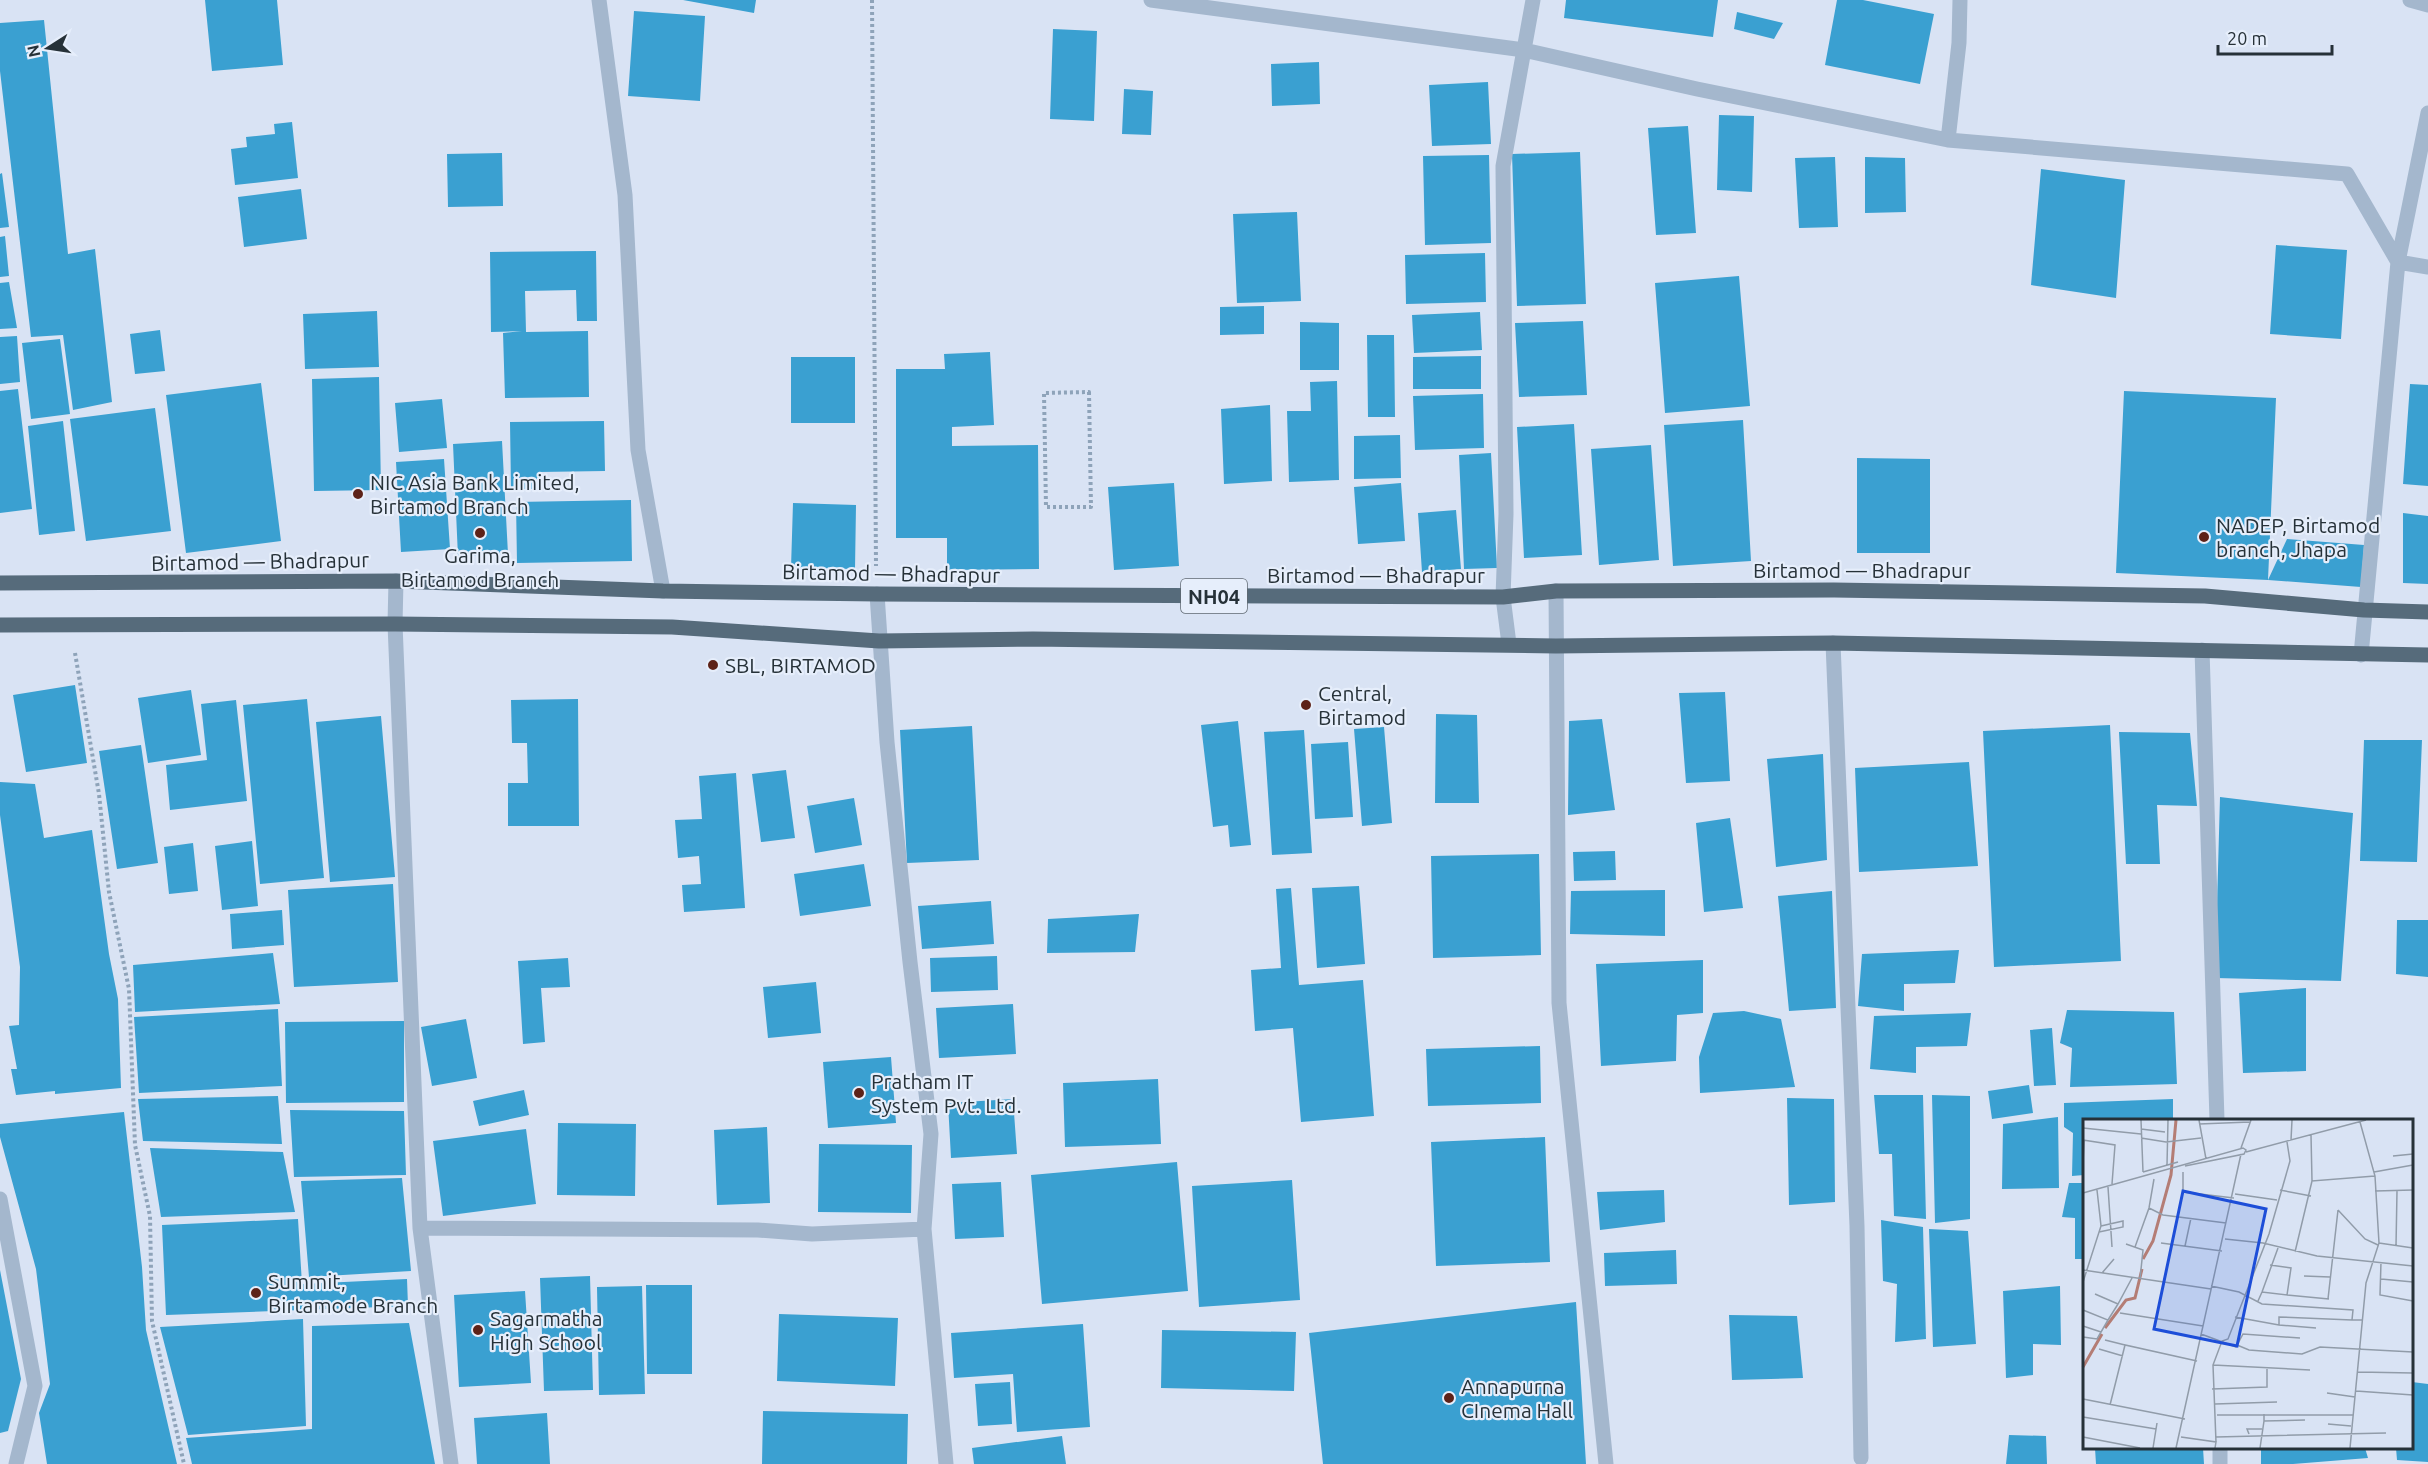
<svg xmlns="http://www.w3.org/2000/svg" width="2428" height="1464" viewBox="0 0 2428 1464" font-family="Ubuntu,sans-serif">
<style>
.building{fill:#3aa0d1}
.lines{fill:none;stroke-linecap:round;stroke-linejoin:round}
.path{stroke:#8ea3b9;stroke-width:4;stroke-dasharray:3 3;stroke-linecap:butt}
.lane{stroke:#a4b7cd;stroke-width:15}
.street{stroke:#a4b7cd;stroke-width:15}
.primary{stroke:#566b7b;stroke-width:15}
.poi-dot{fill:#5d2218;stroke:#e6eefb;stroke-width:2}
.labels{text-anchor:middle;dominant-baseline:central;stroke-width:4.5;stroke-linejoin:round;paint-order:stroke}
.shield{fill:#e6eefb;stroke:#606a72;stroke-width:1.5}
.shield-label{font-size:20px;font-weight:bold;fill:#263138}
.poi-label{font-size:21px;fill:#263138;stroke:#e6eefb;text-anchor:start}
.street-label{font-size:21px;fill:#263138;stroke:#e6eefb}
.inset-river{fill:none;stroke:#b47d75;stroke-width:3}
.inset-road{fill:none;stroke:#919ca9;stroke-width:1.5}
.view{fill:#1d4ed8;fill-opacity:0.15;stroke:#1d4ed8;stroke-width:3}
.inset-edge{fill:none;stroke:#263138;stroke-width:3}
</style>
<rect width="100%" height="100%" fill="#d9e3f4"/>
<path class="building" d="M205 0H277L283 65 212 71Z
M683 0H756L754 13Z
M1566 0H1718L1713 37 1564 18Z
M1837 0H1863L1934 14 1920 84 1825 65Z
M634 11 705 16 700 101 628 96Z
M1737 12 1783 23 1774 39 1734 29Z
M44 20 68 254 95 249 112 402 73 410 63 335 31 337 0 71V23Z
M1053 29 1097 31 1094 121 1050 119Z
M1319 62 1320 104 1272 106 1271 64Z
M1488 82 1491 144 1432 146 1429 85Z
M1124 89 1153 91 1151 135 1122 134Z
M1719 115 1754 116 1752 192 1717 190Z
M292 122 298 178 235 185 231 149 247 147 246 137 275 134 274 124Z
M1688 126 1696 233 1656 235 1648 128Z
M1580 152 1586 304 1517 306 1512 154Z
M502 153 503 206 448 207 447 154Z
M1489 155 1491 243 1425 245 1423 156Z
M1835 157 1838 227 1799 228 1795 158Z
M1865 157 1905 158 1906 212 1865 213Z
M2041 169 2125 180 2116 298 2031 285Z
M2 173 9 227 0 228V174Z
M301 189 307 239 244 247 238 197Z
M1297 212 1301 301 1237 303 1233 214Z
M5 236 9 276 0 277V237Z
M2276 245 2347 250 2341 339 2270 334Z
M596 251 597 321H577L576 290 525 291 526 332 588 331 589 397 505 398 503 333 522 331 491 332 490 252Z
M1485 253 1486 302 1406 304 1405 255Z
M1739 276 1750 406 1665 413 1655 283Z
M9 282 17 328 0 329V283Z
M1264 306V334L1220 335V307Z
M377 311 379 367 305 369 303 314Z
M1480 312 1482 350 1414 353 1412 315Z
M1583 321 1587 395 1519 397 1515 323Z
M1300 322 1339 323V370H1300Z
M160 330 165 371 135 374 130 334Z
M1367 335H1394L1395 417H1368Z
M17 336 20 382 0 384V337Z
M60 339 70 414 31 419 22 343Z
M990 352 994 425 952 427V446L1038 445 1039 569 947 570V538H896V369H945L944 354Z
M1481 356V389H1413V357Z
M791 357H855V423H791Z
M379 377 381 490 314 491 312 379Z
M1337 381 1339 480 1289 482 1287 411H1311L1310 382Z
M261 383 281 541 186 553 166 395Z
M2410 384 2428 385V486L2403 484Z
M18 389 32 509 0 513V391Z
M2124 391 2276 398 2268 580 2116 573Z
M1483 394 1484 448 1415 450 1413 396Z
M442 399 447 448 399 452 395 403Z
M1270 405 1272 481 1224 484 1221 409Z
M155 408 171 531 86 541 70 419Z
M1743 420 1751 561 1673 566 1664 425Z
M63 421 75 531 39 535 28 426Z
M604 421 605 471 539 472V489H511L510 422Z
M1574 424 1582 555 1524 558 1517 427Z
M1400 435 1401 478 1354 479V436Z
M502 441 508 554 458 557 453 444Z
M1651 445 1659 560 1599 565 1591 449Z
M1491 453 1497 568 1464 569 1459 455Z
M1857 458 1930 459V553H1857Z
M444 459 450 549 401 552 396 462Z
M1174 483 1179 566 1114 570 1108 487Z
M1401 483 1405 541 1358 544 1354 487Z
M631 500 632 561 517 563 516 502Z
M793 503 856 505 855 569 791 568Z
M1456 510 1461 569 1422 572 1418 513Z
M2403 513 2428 516V584L2403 583Z
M2287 539 2364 545 2361 587 2268 580Z
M75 685 87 763 26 772 13 695Z
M191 690 201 755 148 763 138 698Z
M1725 692 1730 781 1686 783 1679 693Z
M307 699 324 878 260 884 243 705Z
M578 699 579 826H508V783H528L527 743H512L511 700Z
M236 700 247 801 170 810 166 765 207 760 201 704Z
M1436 714 1477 715 1479 803H1435Z
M381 716 395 877 330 882 316 722Z
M1602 719 1615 810 1568 815 1569 721Z
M1238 721 1251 845 1230 847 1228 825 1213 827 1201 725Z
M2110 725 2121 961 1994 967 1983 731Z
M972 726 979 860 907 863 900 730Z
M1384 727 1392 823 1362 826 1354 729Z
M1304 730 1312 853 1272 855 1264 732Z
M2119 732 2190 733 2197 806 2157 805 2160 864H2126Z
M2364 740H2422L2417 862 2360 861Z
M1348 742 1353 817 1315 819 1311 744Z
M141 745 158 863 117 869 99 751Z
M1823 754 1827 860 1776 867 1767 759Z
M1969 762 1978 866 1859 872 1855 768Z
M786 770 795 838 761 842 752 774Z
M736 773 745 908 684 912 682 885 701 884 699 856 678 858 675 820 702 819 699 776Z
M0 782 35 784 44 838 92 830 109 954 118 999 121 1088 55 1094V1091L16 1095 11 1069H17L9 1026 19 1025 20 967 0 815Z
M2220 797 2353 813 2341 981 2215 978Z
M854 798 862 845 815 853 807 806Z
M1730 818 1743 908 1704 912 1696 823Z
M252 841 258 906 222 910 215 846Z
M193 843 198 891 169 894 164 847Z
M1615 851 1616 880 1574 881 1573 852Z
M1539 854 1541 955 1433 958 1431 856Z
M864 864 871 906 800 916 794 874Z
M393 884 398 982 294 987 288 890Z
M1359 886 1365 964 1317 968 1312 888Z
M1291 888 1299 985 1363 980 1374 1116 1301 1122 1293 1028 1255 1031 1251 970 1281 968 1276 889Z
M1665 890V936L1570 934 1571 891Z
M1832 891 1836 1008 1789 1011 1778 896Z
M991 901 994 944 922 949 918 906Z
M282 910 284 945 232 949 230 914Z
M1139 914 1135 952 1047 953 1048 919Z
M2397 920H2428V977L2396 974Z
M1959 950 1955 983 1904 984V1011L1858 1006 1862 954Z
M273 953 280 1004 135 1012 133 965Z
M997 956 998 990 931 992 930 958Z
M568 958 570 987 541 988 545 1042 523 1044 518 961Z
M1703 960V1013L1677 1015 1676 1061 1601 1066 1596 964Z
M816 982 821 1033 768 1038 763 987Z
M2306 988V1071L2243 1073 2239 993Z
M1013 1004 1016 1054 939 1058 936 1008Z
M278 1009 282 1086 139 1093 134 1017Z
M2067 1010 2174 1012 2177 1084 2070 1087 2072 1048 2060 1043Z
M1744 1011 1781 1019 1795 1087 1700 1093 1699 1057 1713 1013Z
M1971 1013 1967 1046 1916 1047V1073L1870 1069 1874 1016Z
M466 1019 477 1078 432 1086 421 1027Z
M404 1021V1102L286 1103 285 1022Z
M2052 1028 2056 1085 2034 1086 2030 1030Z
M1540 1046 1541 1103 1428 1106 1426 1049Z
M891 1057 896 1123 828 1128 823 1062Z
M1158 1079 1161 1144 1065 1147 1063 1083Z
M2029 1085 2033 1113 1992 1119 1988 1091Z
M524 1090 529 1115 479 1126 473 1101Z
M1874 1095H1923L1926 1219 1894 1216 1892 1154H1879Z
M1932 1095 1970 1096V1219L1935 1223Z
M278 1096 282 1144 143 1141 138 1099Z
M1787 1098 1834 1099 1835 1202 1789 1205Z
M1013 1099 1017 1154 951 1158 948 1103Z
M2173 1099V1120H2084V1175L2072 1176 2073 1133 2064 1127V1103Z
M290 1110 404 1111 406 1175 294 1177Z
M124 1112 142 1267 146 1330 177 1464H47L39 1413 50 1384 36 1269 0 1137V1124Z
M2058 1117 2059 1188 2002 1189 2003 1124Z
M558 1123 636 1124 635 1196 557 1195Z
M767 1127 770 1203 717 1205 714 1130Z
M526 1129 536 1204 443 1216 433 1141Z
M1545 1137 1550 1262 1436 1266 1431 1142Z
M819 1144 912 1145 911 1213 818 1212Z
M150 1148 283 1152 295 1212 161 1217Z
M1177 1162 1188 1291 1042 1304 1031 1175Z
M402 1178 411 1271 309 1277 301 1181Z
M1292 1180 1300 1300 1199 1307 1192 1186Z
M1001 1182 1004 1237 955 1239 952 1184Z
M2069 1183H2084V1259H2075V1218L2062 1217Z
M1664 1190 1665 1222 1600 1230 1597 1192Z
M298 1219 302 1284 407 1279 408 1306 166 1315 162 1225Z
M1881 1220 1923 1227 1926 1339 1895 1342 1897 1284 1883 1281Z
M1929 1229 1968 1231 1976 1344 1933 1347Z
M1676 1250 1677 1284 1605 1286 1604 1253Z
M0 1270 21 1379 8 1431 0 1433Z
M590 1276 593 1390 544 1391 540 1278Z
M646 1285H692V1374H647Z
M642 1286 645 1394 599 1395 597 1287Z
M2060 1286 2061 1345 2033 1344V1375L2006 1378 2003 1291Z
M525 1291 531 1383 459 1387 454 1295Z
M1576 1302 1586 1464H1323L1309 1333Z
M779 1314 898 1318 895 1386 777 1381Z
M1729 1315 1797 1316 1803 1378 1732 1380Z
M303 1319 306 1426 188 1435 160 1327Z
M409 1323 435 1464H192L186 1438 312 1429V1326Z
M1083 1324 1090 1427 1017 1432 1013 1374 954 1378 951 1333Z
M1162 1330 1296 1332 1294 1391 1161 1388Z
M1010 1382 1012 1424 978 1426 975 1384Z
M2412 1382 2428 1384V1462L2397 1460 2396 1448H2412Z
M763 1411 908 1414 907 1464H762Z
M547 1413 550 1464H477L474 1418Z
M2009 1435 2046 1436 2047 1464H2006Z
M1062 1436 1066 1464H974L972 1448Z
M2095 1448H2203L2204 1464H2096Z
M2261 1448H2365L2368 1458 2293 1464H2261Z"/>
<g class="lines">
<path class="path" d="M872 0 876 566
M1089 392 1091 507H1046L1044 393Z
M75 653 99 794 109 892 129 989 135 1145 150 1216 152 1321 184 1464"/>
<path class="lane" d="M1833 643 1857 1226 1861 1458"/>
<path class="street" d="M599 0 625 195 638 450 663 591
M1151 0 1524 50 1697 89 1948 140 2347 174 2398 262 2428 267
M2410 0 2428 5
M1948 140 1959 43 1960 0
M396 581 395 624 420 1228 451 1464
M1556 591 1559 1003 1606 1464
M877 594 887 742 910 962 931 1134 924 1229 946 1464
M1509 644 1503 597 1506 514 1503 166 1533 0
M2202 650 2217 1120
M2361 655 2398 262 2428 113
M0 1199 35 1386 16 1464
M420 1228 758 1230 812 1234 924 1229
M2220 1464V1448"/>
<path class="primary" d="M0 583 396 581 663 591 877 594 1503 597 1556 591 1834 590 2205 596 2364 610 2428 612
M0 625 395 624 672 627 879 641 1033 639 1556 646 1833 643 2428 655"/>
</g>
<g class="poi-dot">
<circle cx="358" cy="494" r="6"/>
<circle cx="480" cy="533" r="6"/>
<circle cx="2204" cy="537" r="6"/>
<circle cx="713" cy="665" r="6"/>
<circle cx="1306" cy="705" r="6"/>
<circle cx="859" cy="1093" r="6"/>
<circle cx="256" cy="1293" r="6"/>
<circle cx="478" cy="1330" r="6"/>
<circle cx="1449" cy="1398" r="6"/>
</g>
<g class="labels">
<rect class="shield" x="1181" y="579" width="66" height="34" rx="4.5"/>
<g class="shield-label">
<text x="1214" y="596">NH04</text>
</g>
<g class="poi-label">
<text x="370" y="482">NIC Asia Bank Limited,<tspan x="370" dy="24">Birtamod Branch</tspan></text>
<text x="2216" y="525">NADEP, Birtamod<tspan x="2216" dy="24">branch, Jhapa</tspan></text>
<text x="480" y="555" text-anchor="middle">Garima,<tspan x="480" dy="24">Birtamod Branch</tspan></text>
<text x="725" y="665">SBL, BIRTAMOD</text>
<text x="1318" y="693">Central,<tspan x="1318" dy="24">Birtamod</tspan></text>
<text x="871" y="1081">Pratham IT<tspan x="871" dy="24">System Pvt. Ltd.</tspan></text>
<text x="268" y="1281">Summit,<tspan x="268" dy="24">Birtamode Branch</tspan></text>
<text x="490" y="1318">Sagarmatha<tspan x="490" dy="24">High School</tspan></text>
<text x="1461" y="1386">Annapurna<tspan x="1461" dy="24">CInema Hall</tspan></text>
</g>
<g class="street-label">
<text transform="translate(260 561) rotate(-1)">Birtamod — Bhadrapur</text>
<text x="1862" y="570">Birtamod — Bhadrapur</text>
<text transform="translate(891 573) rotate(1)">Birtamod — Bhadrapur</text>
<text x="1376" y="575">Birtamod — Bhadrapur</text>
</g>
</g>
<g transform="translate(2083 1119)">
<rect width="330" height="330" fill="#d9e3f4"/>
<path class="inset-river" d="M60 140 70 122 88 56 93 1M22 209 43 181 52 179 59 150M0 248 19 215"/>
<path class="inset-road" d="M58 1 60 53M116 1 123 40M116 5 167 3M0 9 58 15M58 10 82 13M228 16 229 62 292 57M58 19 83 23 118 19M0 21 32 26 29 65M208 21 209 1M158 29 168 1M163 33 283 1M310 37 330 35M0 44 1 22M84 46 85 1M60 53 95 43M100 53V73L151 79M291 53 330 46M25 68 29 128M197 71 228 77M292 72 330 71M0 74 160 29 163 31 161 35 102 47M152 75 194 81M66 89 80 96 143 104M255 91 282 120 295 126M16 113 40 108V102L18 107M142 120 180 124 234 137 330 147M78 124 139 132M296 124 330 129M43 125 60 131 57 160M102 127 108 99M313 127 314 72M52 128 66 89 71 60M212 133 229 62M298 143 297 176 330 182M0 151 128 170M19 154 31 140M221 157 247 158M298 160 330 163M0 163 18 107 14 71M128 167 156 173 179 185 270 191 269 201H279M179 173 195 129M12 175 35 185 49 159M204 176 246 180M245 180 255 91M175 182 179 173 204 176 208 149 187 146M0 191 25 201 14 220 0 218M37 194 120 207M152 198 196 206M25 201 35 185M0 207 18 213M233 209 196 206V198L269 201M118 215 153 228 160 215 217 219M22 221 42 226M154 226 166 231 219 235 237 228 330 233M16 230 40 237M130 246 227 251M275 253 330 254M129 270 184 268V250M273 272 330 276M244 274 272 278M0 280 102 300M132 285 194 283M27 286 42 226 114 242M181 295V302L222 301M134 296H270M0 298 73 310M245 305 268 307M166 315 164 310H179M0 318 57 329M98 318 133 323 132 329M133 318 303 314M133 323 130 246 139 222 145 220 186 115 207 42 204 23M70 329 74 304M93 329 158 35M177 329 181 302M267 329 283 164 296 124 292 57 277 3"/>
<path class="view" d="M100 72 183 90 154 227 71 210Z"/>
<rect width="330" height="330" class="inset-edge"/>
</g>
<g transform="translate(48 48) rotate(258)" stroke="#e6eefb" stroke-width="4.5" paint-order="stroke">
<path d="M0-4.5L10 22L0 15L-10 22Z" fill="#263138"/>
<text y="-9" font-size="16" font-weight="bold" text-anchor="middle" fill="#263138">N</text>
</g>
<path d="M2218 45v9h114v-9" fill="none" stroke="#263138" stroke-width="3"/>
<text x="2227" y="45" font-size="18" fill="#263138" stroke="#e6eefb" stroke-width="4.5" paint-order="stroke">20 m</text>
</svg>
